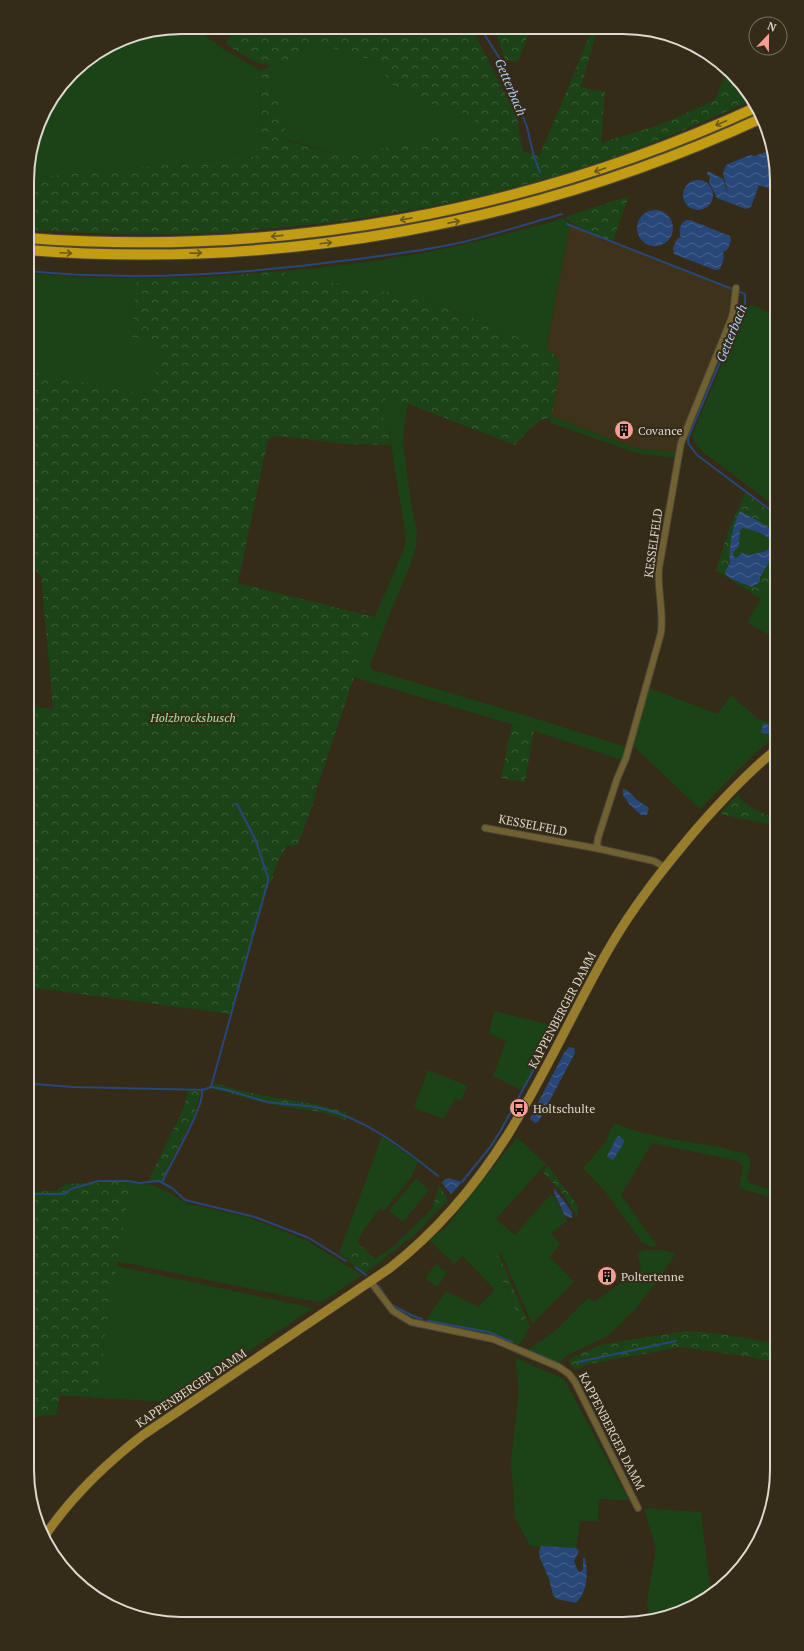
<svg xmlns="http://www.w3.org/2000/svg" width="804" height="1651" viewBox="0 0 804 1651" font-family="'PT Serif',serif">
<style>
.built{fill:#3f321a}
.green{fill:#1c4317}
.forest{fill:url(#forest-crowns);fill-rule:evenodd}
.water{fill:url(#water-waves);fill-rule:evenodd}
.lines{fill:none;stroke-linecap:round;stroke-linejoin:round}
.stream{stroke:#284779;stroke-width:2}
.minor-casing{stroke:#4f4736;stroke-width:8}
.secondary-casing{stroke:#4f4736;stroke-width:10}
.trunk-casing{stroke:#4f4736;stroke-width:12}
.minor{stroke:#706132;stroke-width:6}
.secondary{stroke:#977d2c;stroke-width:9}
.trunk{stroke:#c29c12;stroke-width:10}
.oneway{stroke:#6d5816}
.labels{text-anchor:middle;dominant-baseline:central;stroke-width:4;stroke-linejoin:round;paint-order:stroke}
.poi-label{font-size:12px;fill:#ded8cd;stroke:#342b19;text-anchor:start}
.street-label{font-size:12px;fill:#ded8cd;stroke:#342b19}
.park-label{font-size:12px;font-style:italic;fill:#a4e59a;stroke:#342b19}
.water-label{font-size:13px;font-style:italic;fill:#b0cefc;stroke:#342b19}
.rim{fill:none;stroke:#ded8cd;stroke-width:2}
</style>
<defs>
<pattern id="forest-crowns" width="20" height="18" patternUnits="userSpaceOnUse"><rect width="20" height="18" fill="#1c4317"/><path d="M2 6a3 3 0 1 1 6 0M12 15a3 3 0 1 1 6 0" fill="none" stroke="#3d5d38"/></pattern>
<pattern id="water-waves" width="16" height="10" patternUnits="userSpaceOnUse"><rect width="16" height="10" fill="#284779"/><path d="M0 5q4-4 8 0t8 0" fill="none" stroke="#47618b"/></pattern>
</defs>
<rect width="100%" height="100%" fill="#342b19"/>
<path class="built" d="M570 224 605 241 612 242 733 290 730 315 684 428 676 452 641 449 627 445 551 416 557 388 559 359 546 350Z"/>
<path class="green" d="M181 27H194L223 49 261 71 260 156 27 178V171L43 113 79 65 122 39Z
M315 41 356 57 377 59 389 83 427 102 468 115 475 119 476 131 343 156 287 140 280 100 271 96 272 66 299 57Z
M563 218 570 224 546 350C507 332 468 314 427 302 381 288 333 283 286 276L284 271C360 265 436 253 510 233 527 228 546 224 563 218Z
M27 274 104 278H137L132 336 163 341 152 396 27 371Z
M751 305 757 306 777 318V508L697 447 692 435 745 310Z
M390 397 408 404 405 419 403 443 411 503 417 531 416 546 410 566 389 615 370 666 373 670 528 716 626 747 622 760 534 731 353 677 368 632 402 554 406 542 404 525 388 426 380 413 384 399Z
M551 416 627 445 641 449 676 452 675 458 636 453 551 423Z
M743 528C753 530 764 533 771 541 768 555 754 556 742 553L736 558 733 556V553L739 546 740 530Z
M777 573V640L747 622Z
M649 688 718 714 731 695 758 719 777 724V734L753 755 700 809 632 745Z
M494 1011 555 1026 557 1028 523 1091 493 1076 506 1041 489 1033Z
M428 1070 468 1086 460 1101 455 1099 444 1119 414 1108Z
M614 1123C657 1141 704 1141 747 1154 753 1162 749 1171 747 1179L752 1184 777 1191V1199L739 1188 743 1166 738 1161 652 1143 621 1195 657 1246H649L641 1241 605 1191 583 1168 605 1143Z
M382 1136 418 1162 412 1176 384 1211 380 1208 363 1231 348 1261 339 1253Z
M517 1137 546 1164 496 1219 515 1235 552 1193 567 1221 551 1233 560 1244 550 1257 574 1282 532 1324 501 1253 499 1255 492 1257 525 1333V1337L518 1346 489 1334 424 1323 446 1291 478 1307 495 1290 463 1256 454 1264 429 1240 446 1227Z
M416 1178 429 1190 403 1222 389 1211Z
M130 1182 152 1185 167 1191 186 1203 247 1217 306 1240 362 1275 322 1302 295 1298 117 1261Z
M642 1250H663L676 1253 655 1284 636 1308 608 1336 566 1356 559 1363 528 1349 553 1333 589 1297 594 1302 641 1269 638 1255Z
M436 1264 447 1273 437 1287 425 1278Z
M116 1266 313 1308 170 1404 168 1402 101 1398 104 1340Z
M515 1358 564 1379 629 1500 599 1499 598 1521H580L576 1548 530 1546 515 1518 511 1461 519 1389Z
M644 1508 701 1512 711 1596 672 1616 650 1620 647 1602 656 1549Z"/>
<path class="forest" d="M235 27 472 29 517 117 522 150 539 157 592 30H597L581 87 605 92 601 143 665 123 715 100 727 69 753 100C702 122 650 146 597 163 493 198 384 219 274 228 254 230 234 233 215 233 152 236 90 233 27 230V178L260 156 261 71 271 66 255 62 226 44ZM315 41 356 57 377 59 389 83 427 102 467 115 475 119 476 130 343 156 287 141 280 100 271 96 272 66 299 57Z
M495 29H530L518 62 505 60Z
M629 196 613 240C603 239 571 225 565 217Z
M284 271 286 276C333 283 381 288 427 302 470 315 511 334 552 352L559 359 557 388 551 418C538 417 523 436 515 445L390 397 384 400 380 413 388 426 390 445 346 444 280 436 273 437 268 440 238 583 374 617 315 794V799L297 846 287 845 276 866 271 883H269L231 1014 27 987V706L53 709 41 576 27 560V371L152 396 162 341 132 337 137 278 207 277Z
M745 493 777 517V532L744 513 738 514 729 554 730 563 728 568 755 585 760 582V577L772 549 777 548V573L761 599 716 570 728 532Z
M512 725 534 731 525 782 501 778Z
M738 795C748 808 762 814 777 818V826L720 814Z
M214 1083C235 1089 256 1095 278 1098 302 1102 324 1105 347 1113L345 1120C326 1111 306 1110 285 1107 261 1103 237 1095 213 1089Z
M189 1090 201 1091 194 1116 161 1181H148L182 1112Z
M548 1166 578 1206 577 1217 564 1195 542 1171Z
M131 1181 104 1340 101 1398 60 1395 56 1415 27 1417V1192L56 1191 66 1184Z
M439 1184 448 1200 413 1236 365 1273 348 1261 357 1242 375 1259 394 1246 432 1209Z
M499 1255 530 1327 525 1333 492 1257Z
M687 1331 714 1333 777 1343V1363L751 1357 681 1347 589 1364 576 1370 570 1364 569 1360 573 1357 604 1344Z"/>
<path class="water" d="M772 150 777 181 774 190 759 185 751 207 746 209 717 198 709 182 710 177 707 174 708 171 723 179 729 197 723 174 726 165 750 155 754 156Z
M683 195a15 15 0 1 1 30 0a15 15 0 1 1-30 0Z
M637 228a18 18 0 1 1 36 0a18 18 0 1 1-36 0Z
M686 220H690L730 236 731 240 728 249 723 252 724 258 720 269 715 270 674 254 673 248 677 239 681 237C678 232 680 223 686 220Z
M740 511 777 532V548L772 549 773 556 760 577V582L752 587 732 579 726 575 725 571 730 563C728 550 733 523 740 511ZM743 528C753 530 764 533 771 541 768 556 761 550 751 555L742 553 736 558 733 556V553L739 546 740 530Z
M763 723 773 726 769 734 761 733Z
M623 789 627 790 637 800 649 808 647 815H641L630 805 623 795Z
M569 1047 574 1048 575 1053 539 1121 535 1123 531 1120 530 1118 564 1053Z
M619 1136 624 1140V1142L614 1159 612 1160 607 1156 617 1137Z
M448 1178 462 1182 451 1194 442 1183 444 1180Z
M554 1188 572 1212V1218L565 1216 554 1193Z
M541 1546 576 1548 579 1551 574 1561 577 1569 580 1572 583 1570V1558H585C588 1573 588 1591 576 1603L557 1599 553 1595 549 1579 540 1558 539 1552Z"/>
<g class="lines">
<path class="stream" d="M481 29 500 59 527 127 534 157 540 172
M567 224 745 294V303L688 438V443L697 455 777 515
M27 271C131 281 237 275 341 261 379 256 417 252 454 244 491 236 526 224 562 214
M35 1084 73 1087 203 1090 211 1087C231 1089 249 1098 268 1102 285 1105 302 1104 320 1108 365 1118 403 1148 438 1176
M211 1087 268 881V878L256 841 237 804
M162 1182C170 1164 206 1105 202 1089
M462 1182 491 1146 501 1130 534 1069
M27 1194H64L71 1189 98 1181H128L139 1183 159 1181 172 1188 185 1200 255 1217 309 1238 346 1261
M355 1267 366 1275
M379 1286 387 1299
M390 1304 413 1316 422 1319
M428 1321 489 1332 512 1342
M530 1351 555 1362
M578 1362 676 1341"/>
<g class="minor-casing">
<path id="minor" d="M485 828 600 849 654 861 664 867
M600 849 597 845 598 838 617 779 626 758 661 633C664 611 657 590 659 568L681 443 730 322 733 313 736 288
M370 1281 393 1311 411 1322 493 1339 559 1367 569 1374 575 1382 638 1508"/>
</g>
<g class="secondary-casing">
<path id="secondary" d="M44 1537C71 1497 104 1465 143 1435L390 1268C436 1232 476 1185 507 1136 544 1077 573 1012 607 952 633 906 666 865 700 825 724 798 749 771 777 749"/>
</g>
<g class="trunk-casing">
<path id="trunk" d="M27 238C279 257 527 213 757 107
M27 250C279 270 533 224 762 118"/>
</g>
<use href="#minor" class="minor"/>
<use href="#secondary" class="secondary"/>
<use href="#trunk" class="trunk"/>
</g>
<defs><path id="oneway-shaft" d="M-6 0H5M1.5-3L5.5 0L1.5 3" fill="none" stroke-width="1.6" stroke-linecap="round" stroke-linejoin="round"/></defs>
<g class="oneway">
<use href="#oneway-shaft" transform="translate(721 123) rotate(157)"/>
<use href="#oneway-shaft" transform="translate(600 170) rotate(161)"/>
<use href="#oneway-shaft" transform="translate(406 219) rotate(169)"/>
<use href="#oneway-shaft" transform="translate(454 222) rotate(-11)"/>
<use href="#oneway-shaft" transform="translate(277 236) rotate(174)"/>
<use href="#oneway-shaft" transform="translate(326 243) rotate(-7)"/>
<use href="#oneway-shaft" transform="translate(66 253) rotate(3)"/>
<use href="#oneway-shaft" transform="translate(196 253) rotate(-1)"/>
</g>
<defs>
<g id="building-disc" transform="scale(1)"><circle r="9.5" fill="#f59c94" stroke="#342b19"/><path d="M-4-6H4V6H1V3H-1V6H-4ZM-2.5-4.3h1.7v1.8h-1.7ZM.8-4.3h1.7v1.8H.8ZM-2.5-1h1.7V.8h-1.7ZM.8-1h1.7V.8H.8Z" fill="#111"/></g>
<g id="bus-disc" transform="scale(1)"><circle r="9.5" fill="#f59c94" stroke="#342b19"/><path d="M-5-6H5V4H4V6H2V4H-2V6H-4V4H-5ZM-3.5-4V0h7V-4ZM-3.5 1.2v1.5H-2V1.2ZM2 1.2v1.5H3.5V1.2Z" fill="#111"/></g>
</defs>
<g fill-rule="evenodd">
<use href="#building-disc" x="624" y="430"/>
<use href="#bus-disc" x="519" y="1108"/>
<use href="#building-disc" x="607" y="1276"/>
</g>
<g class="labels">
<g class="poi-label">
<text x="638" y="430">Covance</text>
<text x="533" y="1108">Holtschulte</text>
<text x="621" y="1276">Poltertenne</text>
</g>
<g class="street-label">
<text transform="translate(653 543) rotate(-82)">KESSELFELD</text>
<text transform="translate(533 825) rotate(11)">KESSELFELD</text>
<text transform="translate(562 1010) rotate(-62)">KAPPENBERGER DAMM</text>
<text transform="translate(191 1388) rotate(-34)">KAPPENBERGER DAMM</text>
<text transform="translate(612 1431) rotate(63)">KAPPENBERGER DAMM</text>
</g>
<g class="park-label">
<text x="193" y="717">Holzbrocksbusch</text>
</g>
<g class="water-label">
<text transform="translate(511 87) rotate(67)">Getterbach</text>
<text transform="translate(731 333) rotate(-68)">Getterbach</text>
</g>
</g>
<path d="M0 0H804V1651H0ZM181 34H623A147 147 0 0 1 770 181V1470A147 147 0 0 1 623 1617H181A147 147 0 0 1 34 1470V181A147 147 0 0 1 181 34Z" fill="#342b19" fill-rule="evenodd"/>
<path class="rim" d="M181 34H623A147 147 0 0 1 770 181V1470A147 147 0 0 1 623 1617H181A147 147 0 0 1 34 1470V181A147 147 0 0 1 181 34Z"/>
<g transform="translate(768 36) rotate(22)"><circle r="19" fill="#342b19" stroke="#787061"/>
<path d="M0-3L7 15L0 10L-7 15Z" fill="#f59c94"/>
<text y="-6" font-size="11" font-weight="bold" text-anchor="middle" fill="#ded8cd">N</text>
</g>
</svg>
